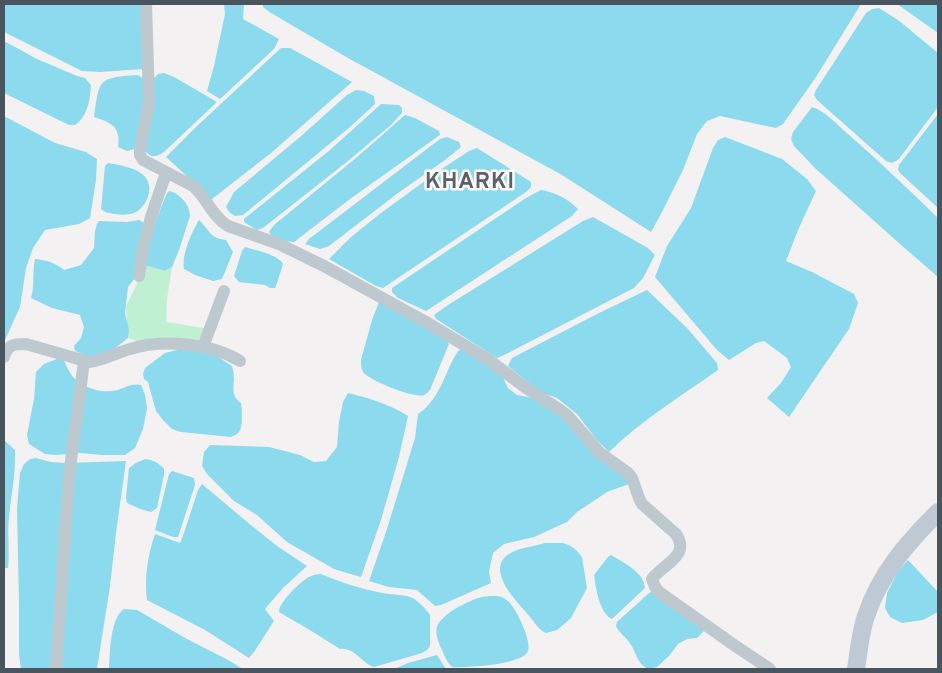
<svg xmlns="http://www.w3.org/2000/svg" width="942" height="673" viewBox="0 0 942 673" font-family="Overpass,sans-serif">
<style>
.green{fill:#c0f0d2}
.water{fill:#8cdaed}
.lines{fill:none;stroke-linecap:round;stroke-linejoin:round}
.street{stroke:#bec8cf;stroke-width:12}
.secondary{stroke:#bec9d4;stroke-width:18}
.labels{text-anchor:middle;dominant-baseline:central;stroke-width:5;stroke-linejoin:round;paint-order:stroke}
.district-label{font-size:22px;font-weight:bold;letter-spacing:1px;fill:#5d6166;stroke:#fff}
</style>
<rect width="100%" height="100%" fill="#f3f1f1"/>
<path class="green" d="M144 265 165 271 172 267 167 299 166 322 210 329 203 347 147 344 128 338 126 306 137 284 135 278Z"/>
<path class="water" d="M4 4H141L143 69 100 72 82 71 4 32Z
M224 4H244L243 19 279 39 274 49 220 99 207 91 214 66 225 14Z
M263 4H861L816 77 783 124 776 128 720 116 707 121 697 134 683 170 662 212 651 232 562 175 348 58 271 13 263 7Z
M897 4H938V33Z
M879 8 898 20 938 53V107L898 160 892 163 886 161 817 100 814 95 816 90 866 13 872 9Z
M4 41 37 59 77 76 85 78 91 85C90 100 88 116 75 125H69L4 93Z
M281 48H290L352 82 271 153 207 203 189 178 166 157 197 126Z
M164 73 174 77 217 102 164 152C156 157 151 159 145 150L154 78 158 74Z
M137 75C145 78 146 82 146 89L135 149 127 151 118 147C121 127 112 123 94 117 100 79 97 78 137 75Z
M356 90 364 91 374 96 375 104 350 127 243 215 235 216 229 212 226 207 234 192 300 137 347 95Z
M381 104 399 105 402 108V113L391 125 348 161 263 228 257 230 244 222V219L330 150Z
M812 107C826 111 837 125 848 134 879 161 909 190 938 218V277L900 244 816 169 794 146 791 139 793 132Z
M938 114V208L900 173 898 170 899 165Z
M405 115 415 118 439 131 440 135 350 199 294 242C285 241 274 241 269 232L274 225 356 158Z
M4 116 55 143 86 152 97 159 96 180 90 218 79 224 45 230 33 248 26 268 20 307 4 342Z
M447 137 459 142 461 147 445 160 398 193 329 246 320 249 305 244 309 239 440 139Z
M725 137 782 159 807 179 816 191 798 230 786 261 812 272 854 294 858 303 849 329 789 417 767 398 781 383 791 367 787 358 764 341 756 343 729 360 717 350 655 277 667 246 691 208 713 148 718 140Z
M477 148 531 182V187L526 192 383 288 376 286 329 259 351 237 381 213 440 170 469 151Z
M108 163C119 165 133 167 142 174 156 184 148 207 134 213 128 215 121 215 115 214 109 213 105 213 101 209L105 166Z
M541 190C555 192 568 199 578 209L572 216 426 311 398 298 392 292V288L526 198Z
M169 191C180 193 190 205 190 216L179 250 172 267 165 271 144 265 151 233 166 195Z
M593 217 648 248 655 255 643 278 634 288 502 356 497 358 436 319 434 315 448 305 583 221Z
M139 220 144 223 135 278 128 287 125 313 129 330 128 338 114 349 90 357 75 351 74 346 81 338 84 327 80 315 52 308 31 298C35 285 32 272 35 259 47 260 55 263 64 270L81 265 94 248 95 231 97 224 99 221 127 222Z
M199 220C210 230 209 238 226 240L233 252 222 279 213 281 195 275 184 269C181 255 192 232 199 220Z
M245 247C257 251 277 254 283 264L277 283 275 288H270L265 285 239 282 234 276 242 251Z
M647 290 687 328 717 363 718 370C681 396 642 420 609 452L596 439 577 414 557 398 540 392 508 366 512 358 599 313Z
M379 302 445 339 449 344 430 390C428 392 426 394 424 395 415 399 368 380 363 372 361 368 361 364 361 360L372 320Z
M462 348 501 373 508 388 517 395 534 398 558 412 627 476 629 484 607 492 577 512 567 522 534 537 504 544 493 553 489 572 491 583 441 605 435 606 417 590 389 587 369 581 386 532 415 438 418 414C434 404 442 384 449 368 453 360 455 353 462 348Z
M177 350H190L215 355 232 366C233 370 234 375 234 379 233 389 232 397 241 403 242 409 243 428 239 432 236 435 235 435 231 437L181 432 172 429 163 420 156 411 148 382 144 379 143 374 145 368 165 353Z
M62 357C66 364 69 373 74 378 86 389 102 394 118 390 126 387 133 383 141 385L145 395 147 408 143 429 135 448 125 455H102L80 453 56 455 45 454 29 444 27 435 34 399 36 372 44 364Z
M348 393C369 398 389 404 408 416L399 457 381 520 361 577 334 569 287 542 257 515 234 501 207 474 202 466 204 452 210 445 269 447 300 455 314 462 326 461 337 447 339 422 343 402Z
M4 440 15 450C16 473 11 495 9 517 7 534 10 551 8 568H4Z
M36 458 51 462 67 463 126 461 116 533 110 586 97 669H21L19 654V602L17 509 20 473 24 464 30 459Z
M145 459C153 460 158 462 164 469V475L157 508 151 512 140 509 127 503 126 497 129 468 136 463Z
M172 471 194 478 195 485 178 537H173L155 530 169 474Z
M202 484 252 526 277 546 307 566 283 588 265 609 274 621 254 652 249 658 205 630 147 600C144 577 148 555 155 534L180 543 183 536 198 490Z
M545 543H563L571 546 576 550 582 557 587 588 571 618 557 630 546 633C539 630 535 623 530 617 519 604 488 574 505 557 514 548 533 547 545 543Z
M611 555C624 563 644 572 645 588L612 619C599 613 596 588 594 575L608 557Z
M908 560 938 592V612L923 620 902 623 890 617 885 608 887 593 898 571Z
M321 574C340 582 361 589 382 593 390 595 402 594 410 597 418 600 425 608 430 615V646L427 650 422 653 374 667C362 663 353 646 340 649L313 632 279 612C279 602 300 582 309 577 313 575 317 574 321 574Z
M654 591 705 630 697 638 687 639 678 644 669 656 657 667 648 669C636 663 637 652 629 642 625 636 619 633 616 626L617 622 649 593Z
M494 596C500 596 503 597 508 601 516 608 534 644 527 653 517 665 468 668 452 667 447 662 445 657 442 650 439 644 435 634 437 627 441 614 469 600 482 597 486 596 490 596 494 596Z
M124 609 137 610 187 639 228 660 243 669H109C110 653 110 618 124 609Z
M437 655 446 669H394L408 663Z"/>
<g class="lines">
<path class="street" d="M146 4 149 101 140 151V155L143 160 193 186C207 198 212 216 228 226L279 244 324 266 426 322 489 360 526 388 559 409 568 416 600 453 628 473 632 478 639 498 642 504 676 534C691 556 663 564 652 579L655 587 659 592 734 645 770 669
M139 276 143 248 151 217 166 173
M203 347 224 291
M4 357C8 344 14 344 26 344L89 362C104 360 116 353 130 349 162 339 211 343 240 361
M56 669 69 476 84 361"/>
<path class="secondary" d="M856 669C859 651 860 633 866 616 880 574 907 543 938 512"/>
</g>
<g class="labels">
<g class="district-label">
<text x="470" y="182">KHARKI</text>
</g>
</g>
<rect width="942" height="673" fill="none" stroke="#48545e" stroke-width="10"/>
</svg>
